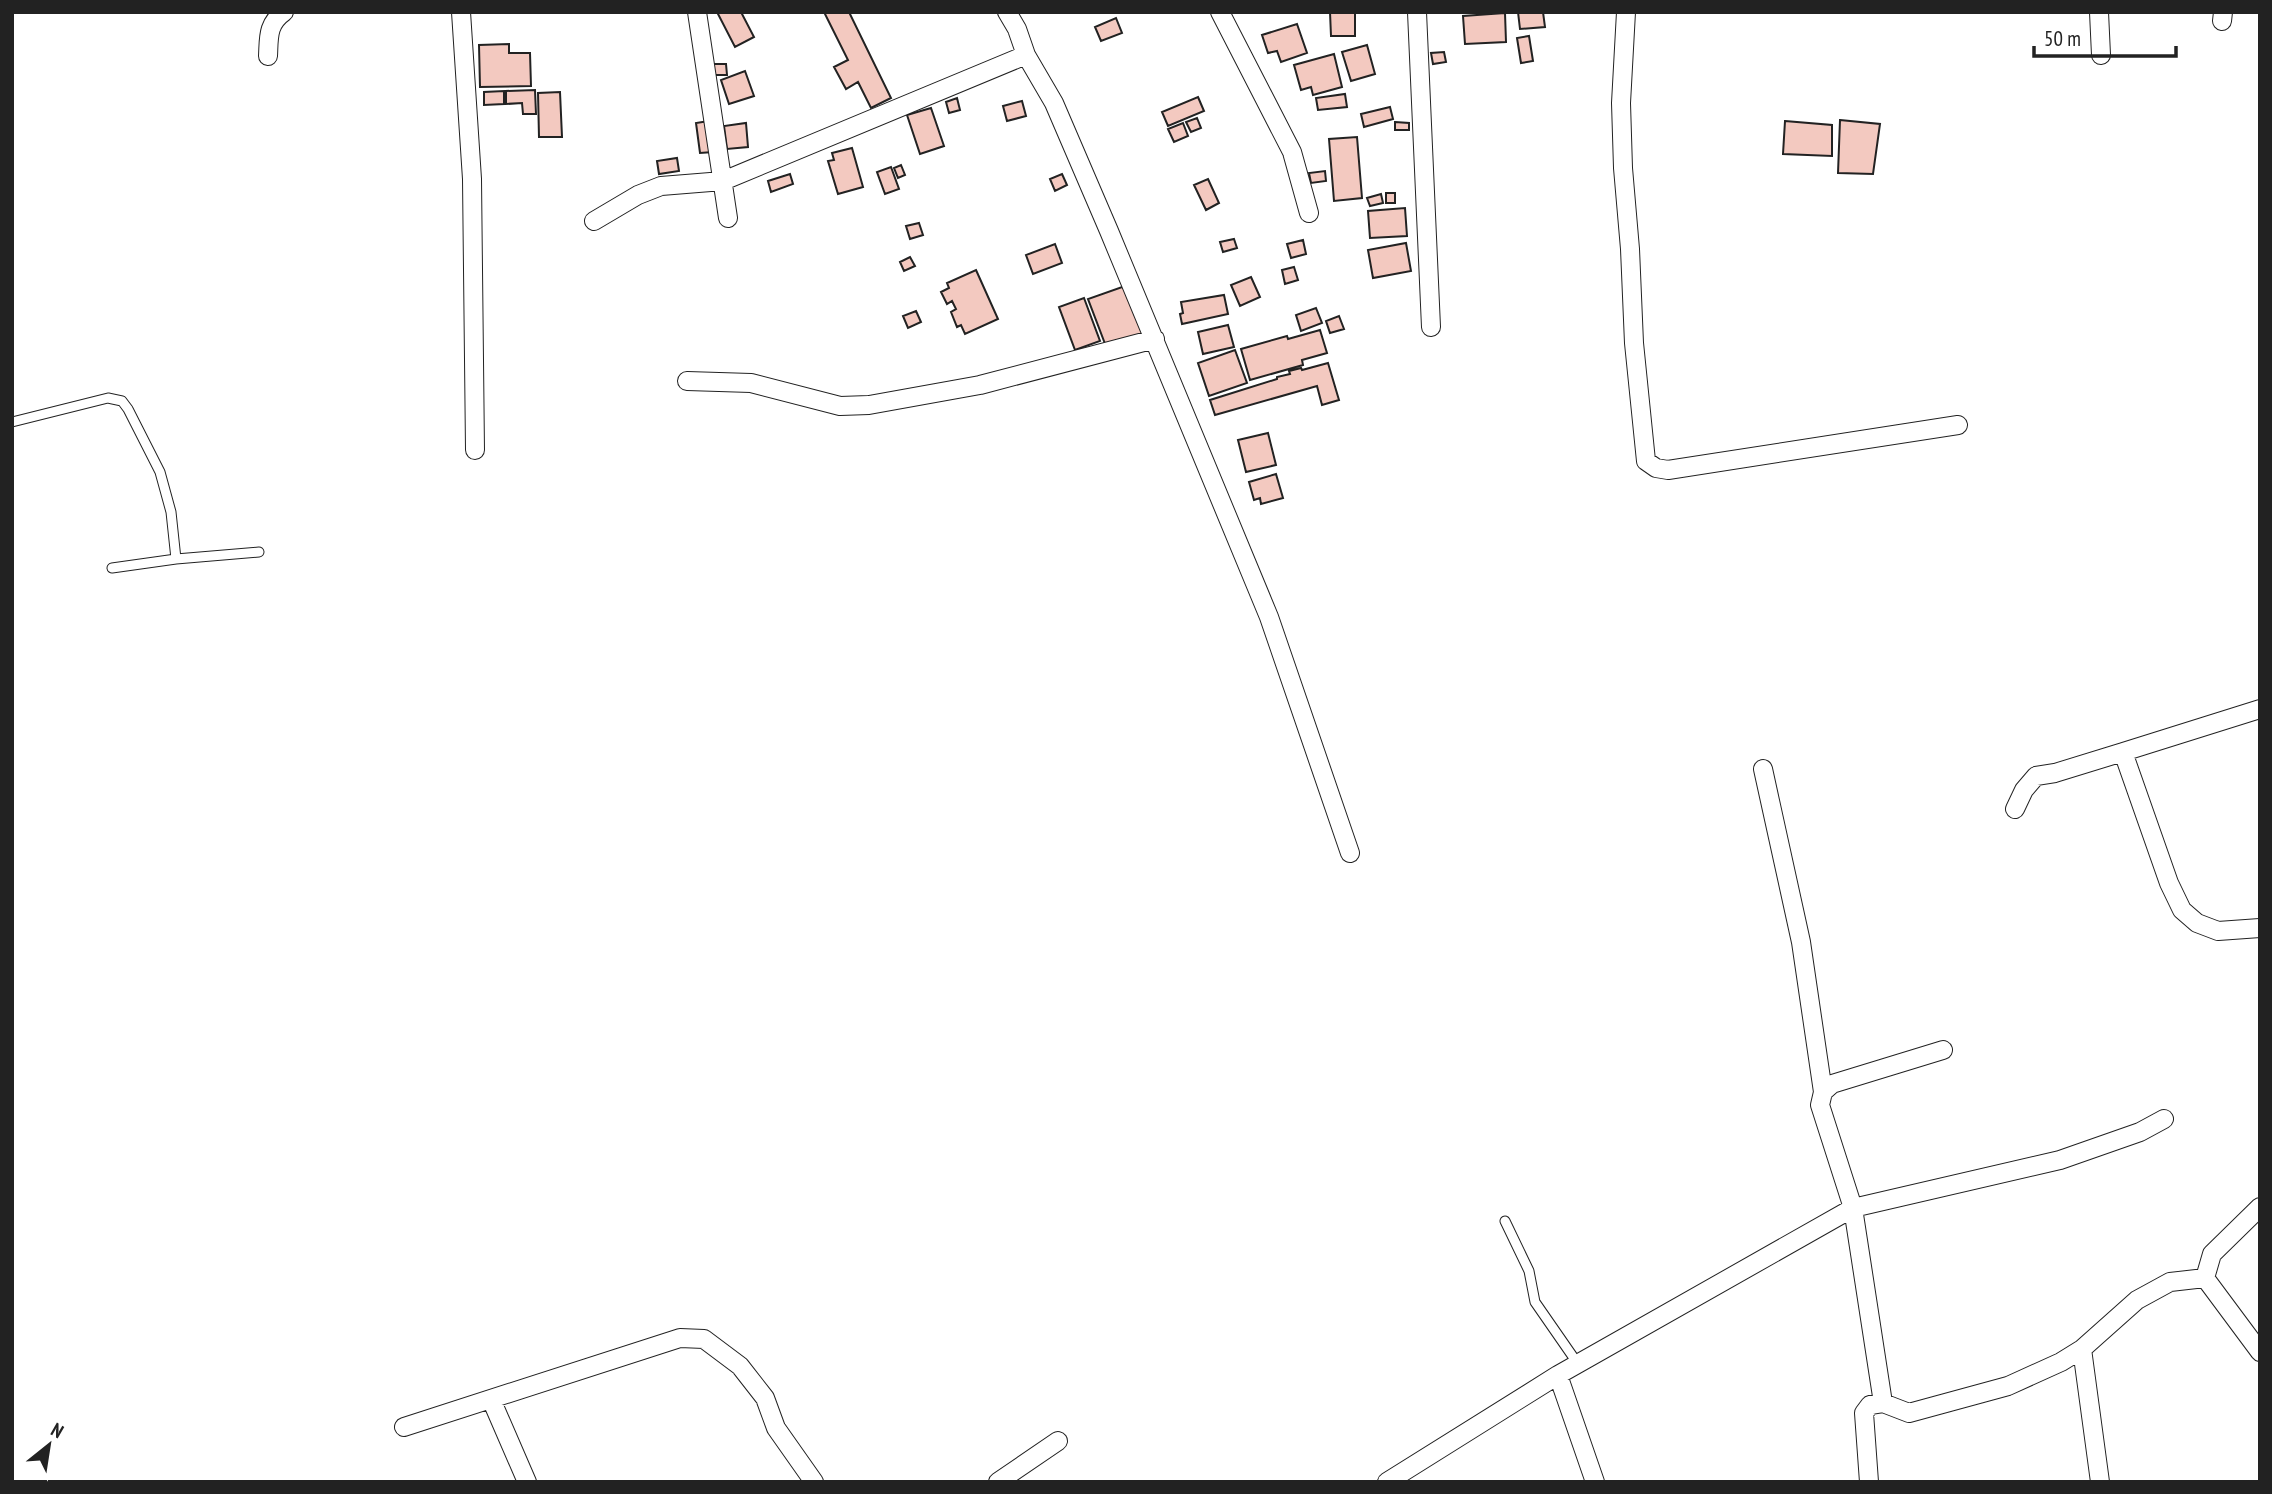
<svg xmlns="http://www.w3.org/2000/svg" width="2272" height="1494" viewBox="0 0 2272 1494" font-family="'PT Sans Narrow',sans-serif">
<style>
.building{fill:#f3c9c0;stroke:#222;stroke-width:2}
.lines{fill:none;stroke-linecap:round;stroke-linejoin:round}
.service-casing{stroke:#222;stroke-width:11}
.minor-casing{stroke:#222;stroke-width:20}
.service{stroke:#fff;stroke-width:9}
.minor{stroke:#fff;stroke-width:18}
</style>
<rect width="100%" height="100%" fill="#fff"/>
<path class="building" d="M717 12H741L754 37 735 47Z
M824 12H849L891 98 871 108 858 82 846 89 834 67 848 60Z
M1330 12H1355V36H1331Z
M1518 12H1543L1545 27 1520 29Z
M1505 13 1506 42 1465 44 1463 16Z
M1116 18 1122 33 1101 41 1095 27Z
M1297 24 1307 53 1281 62 1277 51 1268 53 1262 35Z
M1529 36 1533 61 1521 63 1517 38Z
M509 44V53H530L531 86 480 87 479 45Z
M1367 45 1375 74 1351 81 1342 52Z
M1444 52 1446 62 1433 64 1431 53Z
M1334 54 1342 87 1313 95 1311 87 1301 90 1294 65Z
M713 64H726L727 75H714Z
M745 71 754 96 729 104 721 80Z
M535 90 536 114H523L522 103 506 104V91Z
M504 91V104L484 105V92Z
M560 92 562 137H539L538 93Z
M1345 94 1347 107 1318 110 1316 98Z
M1198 97 1204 111 1168 126 1162 112Z
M957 98 960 110 949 113 946 102Z
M1022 101 1026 116 1007 121 1003 106Z
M1390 107 1393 119 1364 127 1361 114Z
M931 108 944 146 920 154 907 115Z
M1197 118 1201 128 1191 132 1186 122Z
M1840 120 1880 124 1873 174 1838 173Z
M709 121 713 152 700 153 696 123Z
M1785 121 1832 125V156L1783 154Z
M1395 122 1409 123V130H1395Z
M746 123 748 147 727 149 724 126Z
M1183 123 1188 136 1174 142 1168 129Z
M1357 137 1362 198 1334 201 1329 139Z
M852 148 863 187 838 194 828 161 834 160 832 153Z
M677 158 679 171 659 174 657 161Z
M901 165 905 175 898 178 894 168Z
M891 167 899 189 885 194 877 172Z
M1325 171 1326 181 1311 183 1309 173Z
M790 174 793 184 771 192 768 181Z
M1062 174 1067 185 1055 191 1050 179Z
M1208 179 1219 203 1206 210 1194 185Z
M1386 193H1395V203H1386Z
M1381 194 1383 203 1370 206 1367 198Z
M1405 208 1407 236 1370 238 1368 211Z
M919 223 923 235 910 239 906 226Z
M1234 239 1237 248 1223 252 1220 242Z
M1303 240 1306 254 1291 258 1287 244Z
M1406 243 1411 271 1373 278 1368 250Z
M1055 244 1062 263 1033 274 1026 255Z
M910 257 915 266 904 271 900 262Z
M1294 267 1298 280 1285 284 1282 270Z
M976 270 998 319 965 334 961 325 957 327 951 312 956 309 952 301 947 304 941 292 949 288 947 283Z
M1251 277 1260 297 1240 306 1231 285Z
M1125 286 1144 335 1107 349 1088 299Z
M1224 295 1228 314 1182 324 1180 314 1183 313 1181 302Z
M1084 298 1100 341 1075 350 1059 307Z
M1316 308 1322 323 1301 331 1296 315Z
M916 311 921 322 908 328 903 316Z
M1339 316 1344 329 1330 333 1326 321Z
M1228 325 1234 347 1203 354 1198 332Z
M1320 330 1327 353 1302 360 1303 365 1250 380 1241 349 1287 336 1288 339Z
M1235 350 1247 383 1209 396 1198 363Z
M1328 363 1339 400 1322 405 1317 386 1215 415 1210 400 1277 379V377L1290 374 1289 371 1301 368 1302 370Z
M1268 433 1276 465 1246 472 1238 440Z
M1276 474 1283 498 1261 504 1260 498 1254 500 1249 482Z"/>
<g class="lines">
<g class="service-casing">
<path id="service" d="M12 422 108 398 122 401 128 409 160 472 171 512 176 559
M112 568 176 559 259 552
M1505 1221 1529 1271 1535 1302 1578 1364"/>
</g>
<g class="minor-casing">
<path id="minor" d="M461 12 472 179 475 450
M697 12 728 218
M1220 12 1292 152 1309 213
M1417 12 1431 327
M1626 12 1621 103 1623 168 1630 249 1634 343 1646 461 1656 468 1668 470 1958 425
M2099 12 2101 55
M2222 21 2223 12
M1026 55 1054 103 1109 231 1269 617 1350 853
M268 56C269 38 267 24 284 12
M594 221 638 195 661 186 723 181 1026 55 1017 29 1007 12
M687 381 751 383 840 406 869 405 980 385 1155 339
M2123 752 2260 709
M1763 769 1801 942 1823 1092 1820 1105 1853 1208 1883 1403
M2015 809 2024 790 2036 776 2055 773 2123 752 2169 883 2182 910 2197 923 2218 931 2260 928
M1823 1092 1832 1084 1943 1050
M2260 1207 2212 1254 2205 1278 2260 1352
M2082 1349 2100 1482
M1558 1375 1595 1482
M491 1399 527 1482
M404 1427 680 1338 704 1339 740 1366 765 1398 776 1428 814 1482
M998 1482 1058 1441
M1387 1482 1558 1375 1853 1208 2060 1160 2140 1132 2164 1119
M1869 1482 1864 1413 1870 1405 1883 1403 1909 1413 2008 1386 2061 1362 2082 1349 2137 1300 2170 1282 2205 1278"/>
</g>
<use href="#service" class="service"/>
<use href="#minor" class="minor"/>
</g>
<rect width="2272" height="1494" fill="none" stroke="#222222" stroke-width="28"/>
<g transform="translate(49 1445) rotate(30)" stroke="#ffffff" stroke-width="5" paint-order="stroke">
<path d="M0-5L12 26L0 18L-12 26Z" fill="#222222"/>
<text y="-10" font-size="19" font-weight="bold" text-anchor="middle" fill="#222222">N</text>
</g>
<path d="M2034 46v10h142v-10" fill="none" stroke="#222222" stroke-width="3.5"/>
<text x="2044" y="46" font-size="21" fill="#222222" stroke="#ffffff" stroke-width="5" paint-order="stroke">50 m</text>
</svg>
